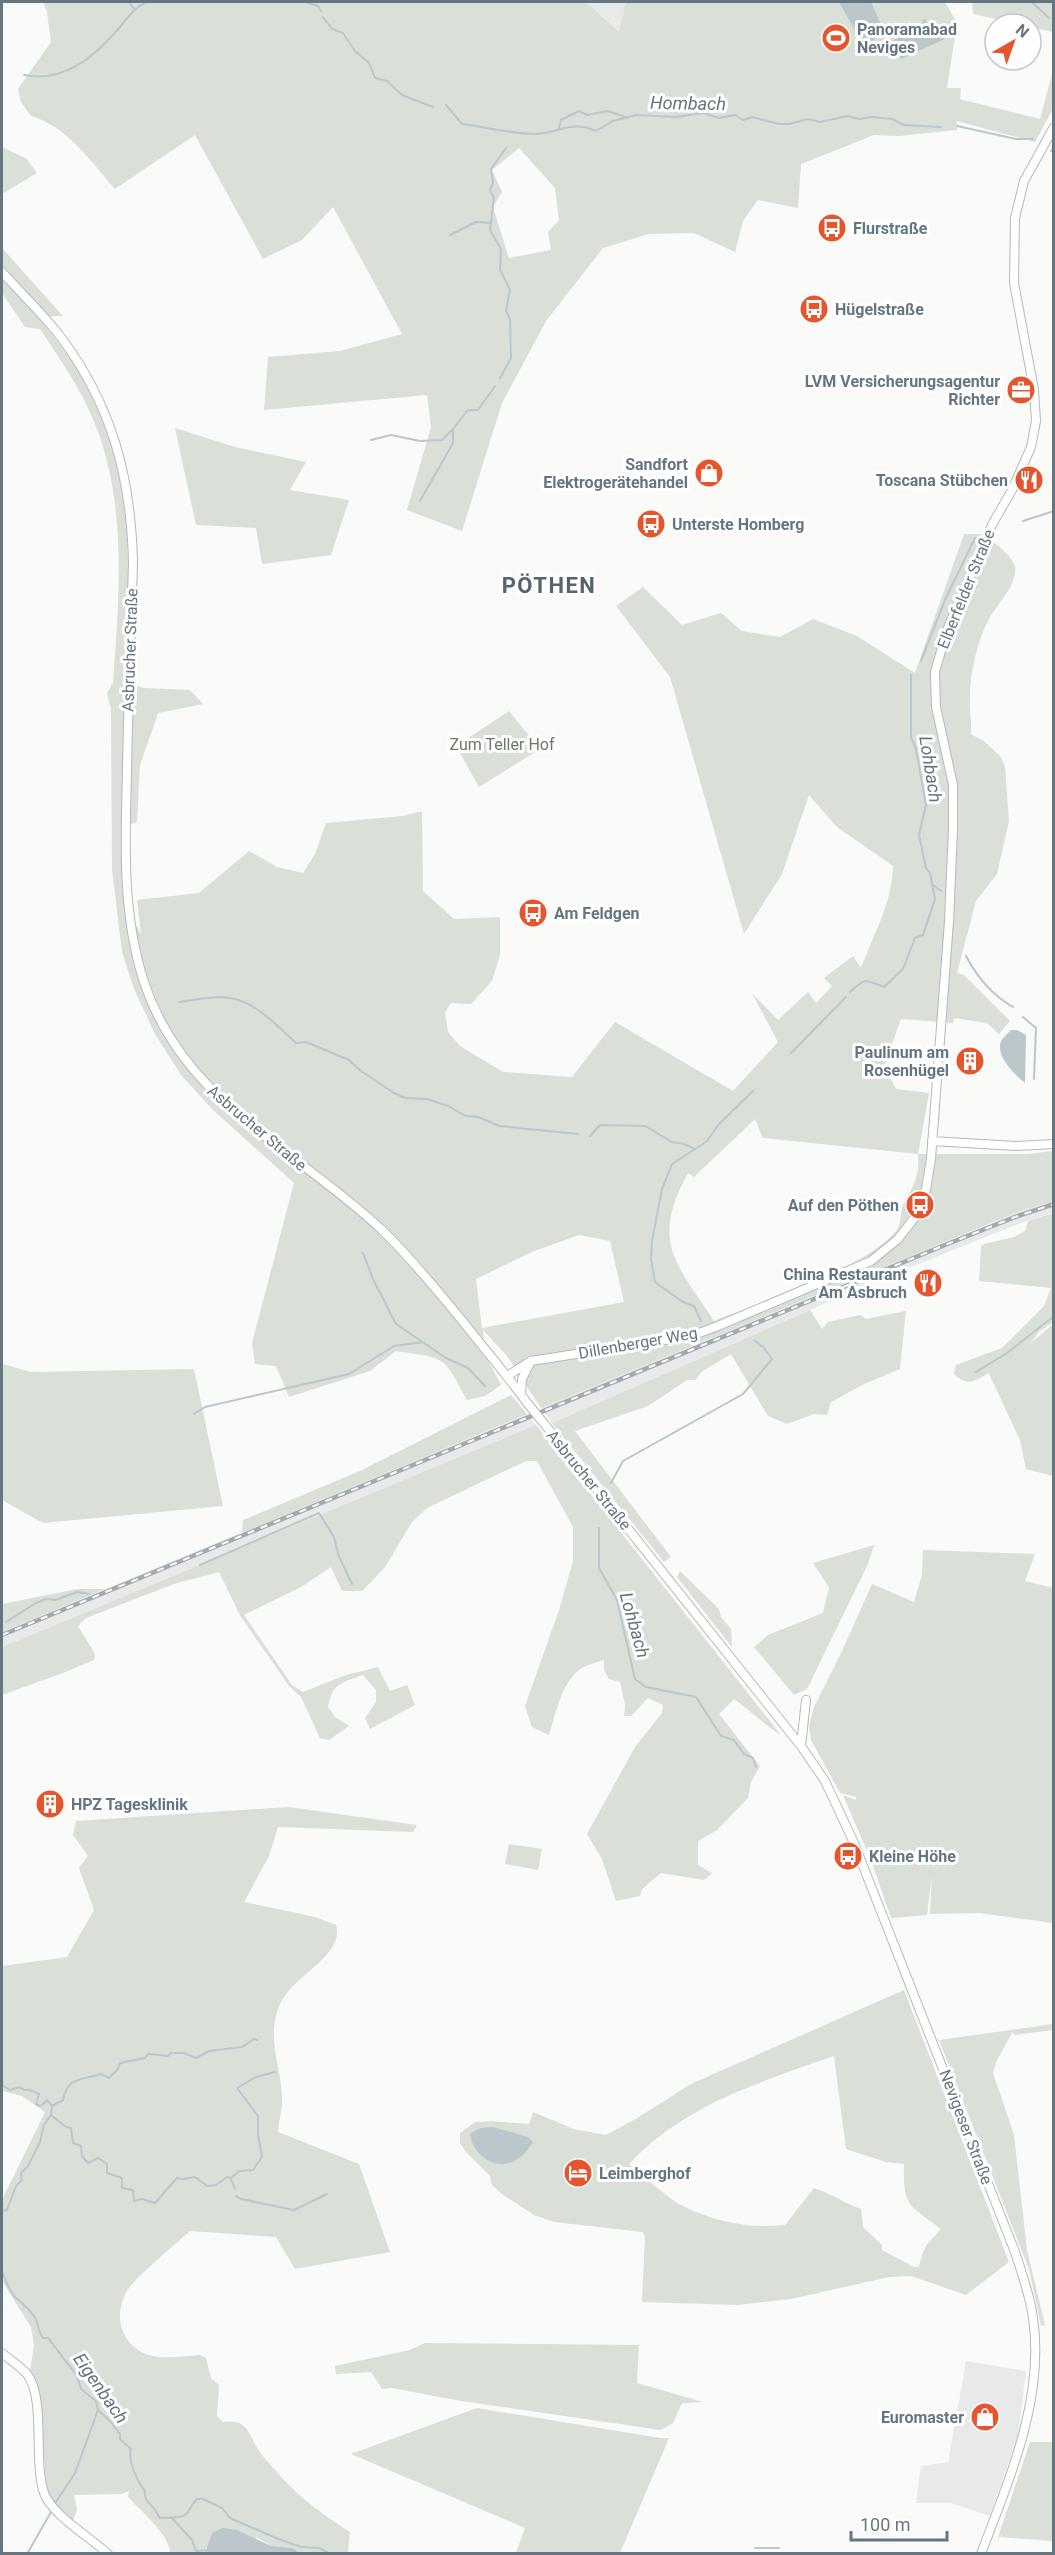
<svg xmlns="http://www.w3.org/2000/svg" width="1055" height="2555" viewBox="0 0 1055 2555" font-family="Roboto,sans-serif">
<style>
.built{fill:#e8e9e9}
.green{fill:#dadfd7;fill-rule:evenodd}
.water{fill:#bbc7cb}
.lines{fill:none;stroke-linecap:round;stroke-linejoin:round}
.stream{stroke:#bbc7cb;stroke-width:2}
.secondary-casing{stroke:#b3babf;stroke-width:10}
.secondary{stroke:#fff;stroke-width:8}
.rail-casing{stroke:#a2aab0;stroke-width:4.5}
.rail{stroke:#fff;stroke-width:2;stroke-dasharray:7;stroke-linecap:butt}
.secondary-bridge-casing{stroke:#b3babf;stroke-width:10;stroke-linecap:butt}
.secondary-bridge{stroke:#fff;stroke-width:8}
.labels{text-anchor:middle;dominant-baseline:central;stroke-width:6;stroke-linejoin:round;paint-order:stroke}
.poi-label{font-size:16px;font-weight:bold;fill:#657683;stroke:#fff;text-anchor:start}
.street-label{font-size:16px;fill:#657683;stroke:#fff}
.park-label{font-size:16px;fill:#687a64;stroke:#fff}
.water-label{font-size:18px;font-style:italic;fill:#60757c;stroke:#fff}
.district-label{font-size:22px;font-weight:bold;letter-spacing:1.5px;fill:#57646e;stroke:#fff}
</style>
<rect width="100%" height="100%" fill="#fafaf8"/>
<path class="built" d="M586 2H626L620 31Z
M1053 1201V1212L1013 1226 869 1284 552 1423 541 1408 1015 1213Z
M527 1414 536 1425 2 1647V1632Z
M966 2361 1026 2371 1018 2436 990 2516 950 2503H916L921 2466 948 2462Z"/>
<path class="green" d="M43 2H586L619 31 626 2H945L957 23 947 88H961L960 99 963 100 1040 119 1053 71 1054 107 1035 142 957 121V130L899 136 874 135 801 164 798 208 758 200 743 221 735 252 694 233 649 234 603 248 546 321 502 403 462 531 407 510 431 427 427 395 264 410 268 357 340 351 402 334 333 207 302 240 263 259 195 135 115 189C91 162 67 126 31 116L21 102 18 89 51 42 47 12ZM519 148 555 188 559 220 548 232 551 250 509 258 493 207 502 192 492 170Z
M972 2H1053V32L1031 27V24H1017L973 14Z
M2 147 27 159 37 173 2 194Z
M2 248 63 316 38 317C53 337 73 358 84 380 138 480 130 573 123 682L144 688 190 690 203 704 158 713 140 765 137 822 121 828 124 904 141 934 137 900 199 893 249 851 277 867 303 873 315 854 326 823 403 816 422 811 423 891 454 919 500 917V955L492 981 471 1004 451 1003 445 1012 448 1032 460 1046 503 1072 572 1077 615 1022 733 1091 778 1042 752 993 778 1020 808 992 816 1003 832 986 824 978 853 956 861 968C874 933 892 904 893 866L837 827 809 795 782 874 744 934 670 677 616 606 643 587 682 625 721 613 742 631 780 637 813 619 857 636 915 673 964 534H983C994 543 1011 553 1015 567 1018 585 995 606 988 621 977 642 970 673 970 697 969 710 972 722 971 734L985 742 1001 757 1005 767 1009 821 997 874 976 901 957 973 964 975 1010 1021 999 1034 987 1023 954 1018 953 1023 901 1019 884 1066 896 1089 929 1093 918 1154H1028L1053 1151V1201L1015 1213 541 1408 507 1356 483 1330 485 1354 501 1385 485 1396 467 1400C442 1354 447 1359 396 1351L370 1371 289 1397 276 1366 255 1364 252 1343 294 1183 213 1110 181 1075 155 1034 134 989 122 952 112 869 111 709 107 693 113 683C119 598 127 509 97 429 84 393 61 361 40 329L25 327 2 293ZM755 1119 763 1138 918 1154C920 1174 914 1185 905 1201 900 1209 902 1220 898 1228 876 1264 756 1304 714 1321 676 1263 650 1242 688 1173L694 1177ZM579 1235 610 1241 624 1302 482 1328 476 1279 532 1252Z
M175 428 235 447 306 462 290 490 349 500 331 555 262 564 256 528 196 525Z
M509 711 540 749 479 787 456 746Z
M1053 1213V1322L1039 1332 1029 1345 1053 1324V1476L1026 1469 1020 1440 989 1374 991 1372C975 1380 969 1388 954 1374L956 1365 1002 1348 1044 1306 1051 1288 979 1281 981 1247 984 1244 1014 1237 1025 1231 1028 1221Z
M810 1310 822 1329 828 1322 860 1315 866 1319 906 1311 900 1369 864 1384 831 1402 827 1415 814 1414 787 1424 768 1416 731 1354 701 1372 696 1380H687L648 1406 575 1431 671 1557 664 1562 552 1423Z
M2 1364 31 1372 194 1369 223 1506 43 1523 2 1500Z
M511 1395 527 1414 242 1533 243 1520 360 1471Z
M536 1425 781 1735C764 1725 751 1711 734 1699L719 1714 760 1766 751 1782 748 1798 717 1830 698 1841V1865L712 1873 704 1880 661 1873 642 1889 640 1896 616 1901 602 1859 587 1834 635 1747 662 1713 663 1705 648 1698 631 1716H624L625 1705 620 1682 609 1679 604 1670V1660C596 1663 584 1665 578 1671 560 1686 556 1714 549 1735L532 1727 525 1706 559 1610 573 1561V1527L537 1461H526L427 1508 412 1522 385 1567 362 1591H342L331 1567 301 1587 244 1615 292 1685 303 1692 346 1675 378 1667 390 1691 407 1685 415 1705 370 1729 365 1718 376 1702V1690L363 1675C343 1682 332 1683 328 1707L335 1717 349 1726 329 1740 320 1738 301 1697 289 1686 241 1617 219 1572 174 1584 86 1618 78 1626 95 1654 94 1660 63 1673 2 1695V1647Z
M874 1545 868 1564 807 1689 794 1695 754 1647 768 1635 823 1613 829 1587 813 1563Z
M923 1550 1035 1554 1025 1581 1053 1588V1923L979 1913 930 1914 932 1875 927 1915 891 1918 871 1860 843 1795 856 1800V1797L840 1793 811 1740 809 1726 814 1707 842 1651 872 1584 914 1602 922 1575Z
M680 1571 719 1609 721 1617 731 1629 732 1647 677 1577Z
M77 1589H105L2 1632V1604Z
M288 1807 417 1825 413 1832 278 1827 269 1856 244 1902 315 1917 336 1925C345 1956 293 1975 280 2004 266 2036 280 2064 282 2095 283 2107 279 2120 278 2132L359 2164 390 2252 295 2269 276 2237 190 2231C175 2245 136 2276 127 2291 110 2319 125 2353 158 2357 171 2358 187 2356 200 2355L206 2358 211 2378 219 2385 217 2416 223 2422C229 2422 237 2421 241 2424 251 2430 254 2447 262 2455 292 2491 311 2507 350 2532L348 2553H299L293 2548 271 2546 258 2538 206 2547 205 2553H170C170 2535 140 2510 128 2497L129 2491 122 2494 74 2495 77 2509 73 2521 57 2507 47 2493 39 2400 30 2371 34 2346 31 2327 2 2281V2200L45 2112 22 2096 2 2091V1966L67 1957 94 1910 79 1868 88 1856 73 1835 76 1821Z
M509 1844 542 1849 538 1870 505 1864Z
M904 1990 1009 2262 966 2295 911 2276 889 2277 791 2299 737 2305 642 2302 645 2236 643 2232 554 2222 534 2215 502 2194 492 2185 490 2176 466 2152 460 2143V2133L475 2122 489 2121 529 2124 533 2112 574 2129 606 2135 634 2120 691 2084ZM834 2056 846 2149 886 2162 904 2164C903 2208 908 2203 941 2229 926 2247 925 2242 919 2267H914L882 2250V2245L863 2227 861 2209C845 2204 831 2193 814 2188L785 2225C751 2229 716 2222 685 2207 669 2200 644 2176 629 2164 684 2105 760 2082 834 2056Z
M1053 2024V2030L1014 2035 1013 2031 996 2062 993 2073 1014 2135 1027 2250 1045 2325 1041 2326 1029 2269 939 2040Z
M425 2343 639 2345 637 2383 703 2402 682 2403 673 2423 661 2430 461 2401 392 2388 382 2389 371 2372 336 2374 335 2366 410 2350Z
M477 2408 660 2438H669L620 2553H516L525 2528 351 2454Z
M1030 2442H1053V2541L998 2537Z"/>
<path class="water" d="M839 2H871L885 34 863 45Z
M925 19 927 23 935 19 945 39 901 59 892 41 923 25 922 21Z
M1011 1030H1017L1026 1035 1025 1083C1015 1075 995 1056 1001 1041 1003 1038 1008 1033 1011 1030Z
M493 2127 528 2137 533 2142C528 2150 522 2158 512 2162 493 2170 472 2153 470 2134L480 2128Z
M223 2528 237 2530 271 2546 293 2548 299 2553H205L212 2533Z"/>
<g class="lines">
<path class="stream" d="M129 2 134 9
M305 2 318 6 321 11
M1032 2 1049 18
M323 17 332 29 343 33 355 51 369 63 375 78 387 81 402 95 433 107
M24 75C65 83 95 56 120 27 129 16 134 8 147 2
M446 105 462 124C485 127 510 133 532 134 557 135 570 119 596 131L613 121 636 115 676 117 703 113 719 118 735 115 743 120 752 117 779 124H789L808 119 820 122 848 116 859 119 872 117 892 119 904 125 941 127
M957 126 1016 139H1033
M559 128 561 120 579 111 587 115 608 111 628 118
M1051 151 1054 148
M450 235 476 222 491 223
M500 378 511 358 510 319 506 311 510 290 500 269 501 249 490 230 494 198 490 190 493 183 491 169 506 148
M371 440 391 435 420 441 442 440 452 430
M420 501 453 443V429L468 410H478L495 386
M1023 521 1054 511
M921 661 945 600 975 538
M933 885 941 891
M966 956C977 977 992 995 1013 1007
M850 992C865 978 865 979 884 987L903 969 915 938 923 935 935 899 930 873 926 868 919 835 926 805 916 749 911 737V675
M179 1002C193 1000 208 997 222 997 253 998 274 1023 296 1043L306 1042 349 1060 361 1071 394 1093 405 1098 427 1099 448 1106 466 1116 478 1117 499 1126 578 1134
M1023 1017 1036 1028 1034 1079
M791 1053 846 997
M590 1136 600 1125 645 1126 672 1142 684 1144 695 1149
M363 1253 373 1279 396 1324 446 1358 468 1368 485 1386
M701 1321 694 1306 683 1302 655 1282 651 1260 652 1241 662 1189 672 1164 706 1142 719 1124 753 1091
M976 1372 1007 1353 1054 1316
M194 1414 205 1407 349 1374 394 1346 424 1342
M611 1483 623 1461 743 1394 772 1359 764 1348 754 1340
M599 1528V1568L617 1600 635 1679 646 1687 696 1697 721 1736 734 1740 744 1754 753 1758 756 1767
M200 1565 319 1513 334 1537 338 1554 352 1584
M6 1622 36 1603 46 1599 55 1600 77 1592 89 1594
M2 2085 10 2090 20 2087 24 2090H30L39 2094 36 2104 41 2106 47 2100 52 2106 51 2115 44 2125 40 2142 28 2166 21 2173 22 2180 16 2186 7 2210 2 2211
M52 2106 63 2100C67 2077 81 2080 101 2074L109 2078 118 2069 120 2063 145 2058 148 2054 168 2056 171 2053H184L196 2058 209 2051 242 2047 254 2039 257 2040
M51 2115 66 2127 71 2128 73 2143 81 2146 82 2156 88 2163 98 2158 107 2164V2173L122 2178V2188L133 2190 134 2201 142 2199 155 2203 177 2178 183 2179 195 2177 207 2186 216 2185 227 2177 231 2178
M231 2178 239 2171 253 2170 262 2157 258 2135V2116L237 2088 256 2077 275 2072
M231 2179 235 2189
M236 2196 241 2199 294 2210 327 2194
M2 2269C3 2277 11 2293 16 2298 23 2304 33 2312 36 2320 39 2327 38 2332 43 2338H48L77 2376 81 2389 96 2401 98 2410 110 2421 120 2434V2439L131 2449C127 2459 138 2483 145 2491 144 2502 150 2502 155 2510 157 2512 158 2516 160 2518 167 2517 183 2520 188 2512 191 2507 192 2504 197 2499H203L222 2508 230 2518 276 2538 301 2547 319 2548 331 2554
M56 2502 75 2473 98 2410
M172 2518 192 2540 196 2551 209 2550
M755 2548H779
M27 2554 51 2512"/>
<g class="secondary-casing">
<path id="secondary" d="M2 272C21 293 42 313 60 336 112 405 131 477 133 562 131 632 128 703 127 773 125 843 122 914 144 982 184 1103 298 1150 383 1231 411 1258 435 1288 460 1318 483 1347 506 1374 528 1404
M932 1141 1016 1146 1054 1144
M507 1376 531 1361 691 1336 718 1326 871 1261 898 1239 915 1217 926 1189 931 1159 949 921 953 829V785L936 707 935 672 947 630 993 523 1012 490 1031 447 1036 421 1034 390 1014 283 1015 218 1024 181 1054 127
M521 1394 522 1379 531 1361
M555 1437 801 1746 825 1781 854 1843 1015 2252C1022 2274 1030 2295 1033 2318 1045 2399 1009 2479 981 2554
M801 1746 806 1700
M2 2353C10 2360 20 2366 27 2374 46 2399 33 2461 44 2493 52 2515 90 2537 108 2554"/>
</g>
<use href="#secondary" class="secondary"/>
<g class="rail-casing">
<path id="rail" d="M2 1635 940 1247 1015 1217 1054 1204"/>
</g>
<use href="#rail" class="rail"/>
<g class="secondary-bridge-casing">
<path id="secondary-bridge" d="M528 1404 555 1437"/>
</g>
<use href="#secondary-bridge" class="secondary-bridge"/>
</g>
<defs>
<g id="stadium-disc" transform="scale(1.5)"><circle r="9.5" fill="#e4572e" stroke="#fff"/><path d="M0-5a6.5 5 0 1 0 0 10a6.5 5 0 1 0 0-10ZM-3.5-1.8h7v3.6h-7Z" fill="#fff"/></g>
<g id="bus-disc" transform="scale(1.5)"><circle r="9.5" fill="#e4572e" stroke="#fff"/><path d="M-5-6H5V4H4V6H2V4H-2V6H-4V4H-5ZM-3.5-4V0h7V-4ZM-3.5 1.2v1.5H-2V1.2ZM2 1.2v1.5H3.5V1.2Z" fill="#fff"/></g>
<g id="office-disc" transform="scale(1.5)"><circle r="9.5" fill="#e4572e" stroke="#fff"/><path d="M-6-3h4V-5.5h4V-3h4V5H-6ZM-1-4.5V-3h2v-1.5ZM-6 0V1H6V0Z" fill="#fff"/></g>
<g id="shop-disc" transform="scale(1.5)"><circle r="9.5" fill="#e4572e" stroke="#fff"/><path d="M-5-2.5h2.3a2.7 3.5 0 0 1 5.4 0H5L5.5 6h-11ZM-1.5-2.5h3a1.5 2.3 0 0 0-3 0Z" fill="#fff"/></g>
<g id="restaurant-disc" transform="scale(1.5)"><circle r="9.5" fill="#e4572e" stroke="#fff"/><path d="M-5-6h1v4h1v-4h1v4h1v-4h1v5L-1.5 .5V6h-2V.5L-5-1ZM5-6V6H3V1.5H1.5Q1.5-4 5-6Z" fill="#fff"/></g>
<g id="building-disc" transform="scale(1.5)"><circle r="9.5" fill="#e4572e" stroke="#fff"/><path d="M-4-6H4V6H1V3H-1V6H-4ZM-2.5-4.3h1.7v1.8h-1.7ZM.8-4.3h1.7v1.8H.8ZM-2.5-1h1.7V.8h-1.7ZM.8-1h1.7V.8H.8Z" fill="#fff"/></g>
<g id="hotel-disc" transform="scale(1.5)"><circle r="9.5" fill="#e4572e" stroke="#fff"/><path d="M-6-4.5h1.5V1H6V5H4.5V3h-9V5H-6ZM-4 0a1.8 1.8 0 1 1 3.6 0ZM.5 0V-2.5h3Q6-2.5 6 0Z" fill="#fff"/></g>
</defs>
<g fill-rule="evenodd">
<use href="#stadium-disc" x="836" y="38"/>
<use href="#bus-disc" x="832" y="228"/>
<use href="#bus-disc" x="814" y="309"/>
<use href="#office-disc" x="1021" y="390"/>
<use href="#shop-disc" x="709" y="473"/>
<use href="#restaurant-disc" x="1029" y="480"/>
<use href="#bus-disc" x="651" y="524"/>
<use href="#bus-disc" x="533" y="913"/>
<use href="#building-disc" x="970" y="1061"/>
<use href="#bus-disc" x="920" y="1205"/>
<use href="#restaurant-disc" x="928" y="1283"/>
<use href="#building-disc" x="50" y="1804"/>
<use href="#bus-disc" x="848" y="1856"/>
<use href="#hotel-disc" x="578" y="2173"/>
<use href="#shop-disc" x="985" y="2417"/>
</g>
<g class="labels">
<g class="poi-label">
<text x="857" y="29">Panoramabad<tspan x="857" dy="18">Neviges</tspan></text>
<text x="853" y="228">Flurstraße</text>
<text x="835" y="309">Hügelstraße</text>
<text x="1000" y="381" text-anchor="end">LVM Versicherungsagentur<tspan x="1000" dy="18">Richter</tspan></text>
<text x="688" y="464" text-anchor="end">Sandfort<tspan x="688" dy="18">Elektrogerätehandel</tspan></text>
<text x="1008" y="480" text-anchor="end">Toscana Stübchen</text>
<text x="672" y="524">Unterste Homberg</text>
<text x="554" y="913">Am Feldgen</text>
<text x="949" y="1052" text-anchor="end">Paulinum am<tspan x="949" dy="18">Rosenhügel</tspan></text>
<text x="899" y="1205" text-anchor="end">Auf den Pöthen</text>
<text x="907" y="1274" text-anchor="end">China Restaurant<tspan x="907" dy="18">Am Asbruch</tspan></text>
<text x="71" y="1804">HPZ Tagesklinik</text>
<text x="869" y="1856">Kleine Höhe</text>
<text x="599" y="2173">Leimberghof</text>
<text x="964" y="2417" text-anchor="end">Euromaster</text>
</g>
<g class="street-label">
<text transform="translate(966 589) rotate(-68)">Elberfelder Straße</text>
<text transform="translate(130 650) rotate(-88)">Asbrucher Straße</text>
<text transform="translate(257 1128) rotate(40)">Asbrucher Straße</text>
<text transform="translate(638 1343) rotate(-10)">Dillenberger Weg</text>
<text transform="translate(589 1480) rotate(51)">Asbrucher Straße</text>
<text transform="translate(966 2127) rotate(69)">Nevigeser Straße</text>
</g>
<g class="park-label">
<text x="502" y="744">Zum Teller Hof</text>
</g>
<g class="water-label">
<text transform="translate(688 103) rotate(1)">Hombach</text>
<text transform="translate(931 769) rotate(81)">Lohbach</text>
<text transform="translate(635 1625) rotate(74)">Lohbach</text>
<text transform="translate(101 2388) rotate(55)">Eigenbach</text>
</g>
<g class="district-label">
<text x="549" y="585">PÖTHEN</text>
</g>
</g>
<rect width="1055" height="2555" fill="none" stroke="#657683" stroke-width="6"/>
<g transform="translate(1013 42) rotate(40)"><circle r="28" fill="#ffffff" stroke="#c1c8cd" stroke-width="1.5"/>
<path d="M0-4.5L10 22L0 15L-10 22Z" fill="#e4572e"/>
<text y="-9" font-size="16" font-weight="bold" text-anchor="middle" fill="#657683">N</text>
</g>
<path d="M851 2531v9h96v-9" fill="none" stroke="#657683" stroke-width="3"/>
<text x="860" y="2531" font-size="18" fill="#657683" stroke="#ffffff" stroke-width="4.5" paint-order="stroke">100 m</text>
</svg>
